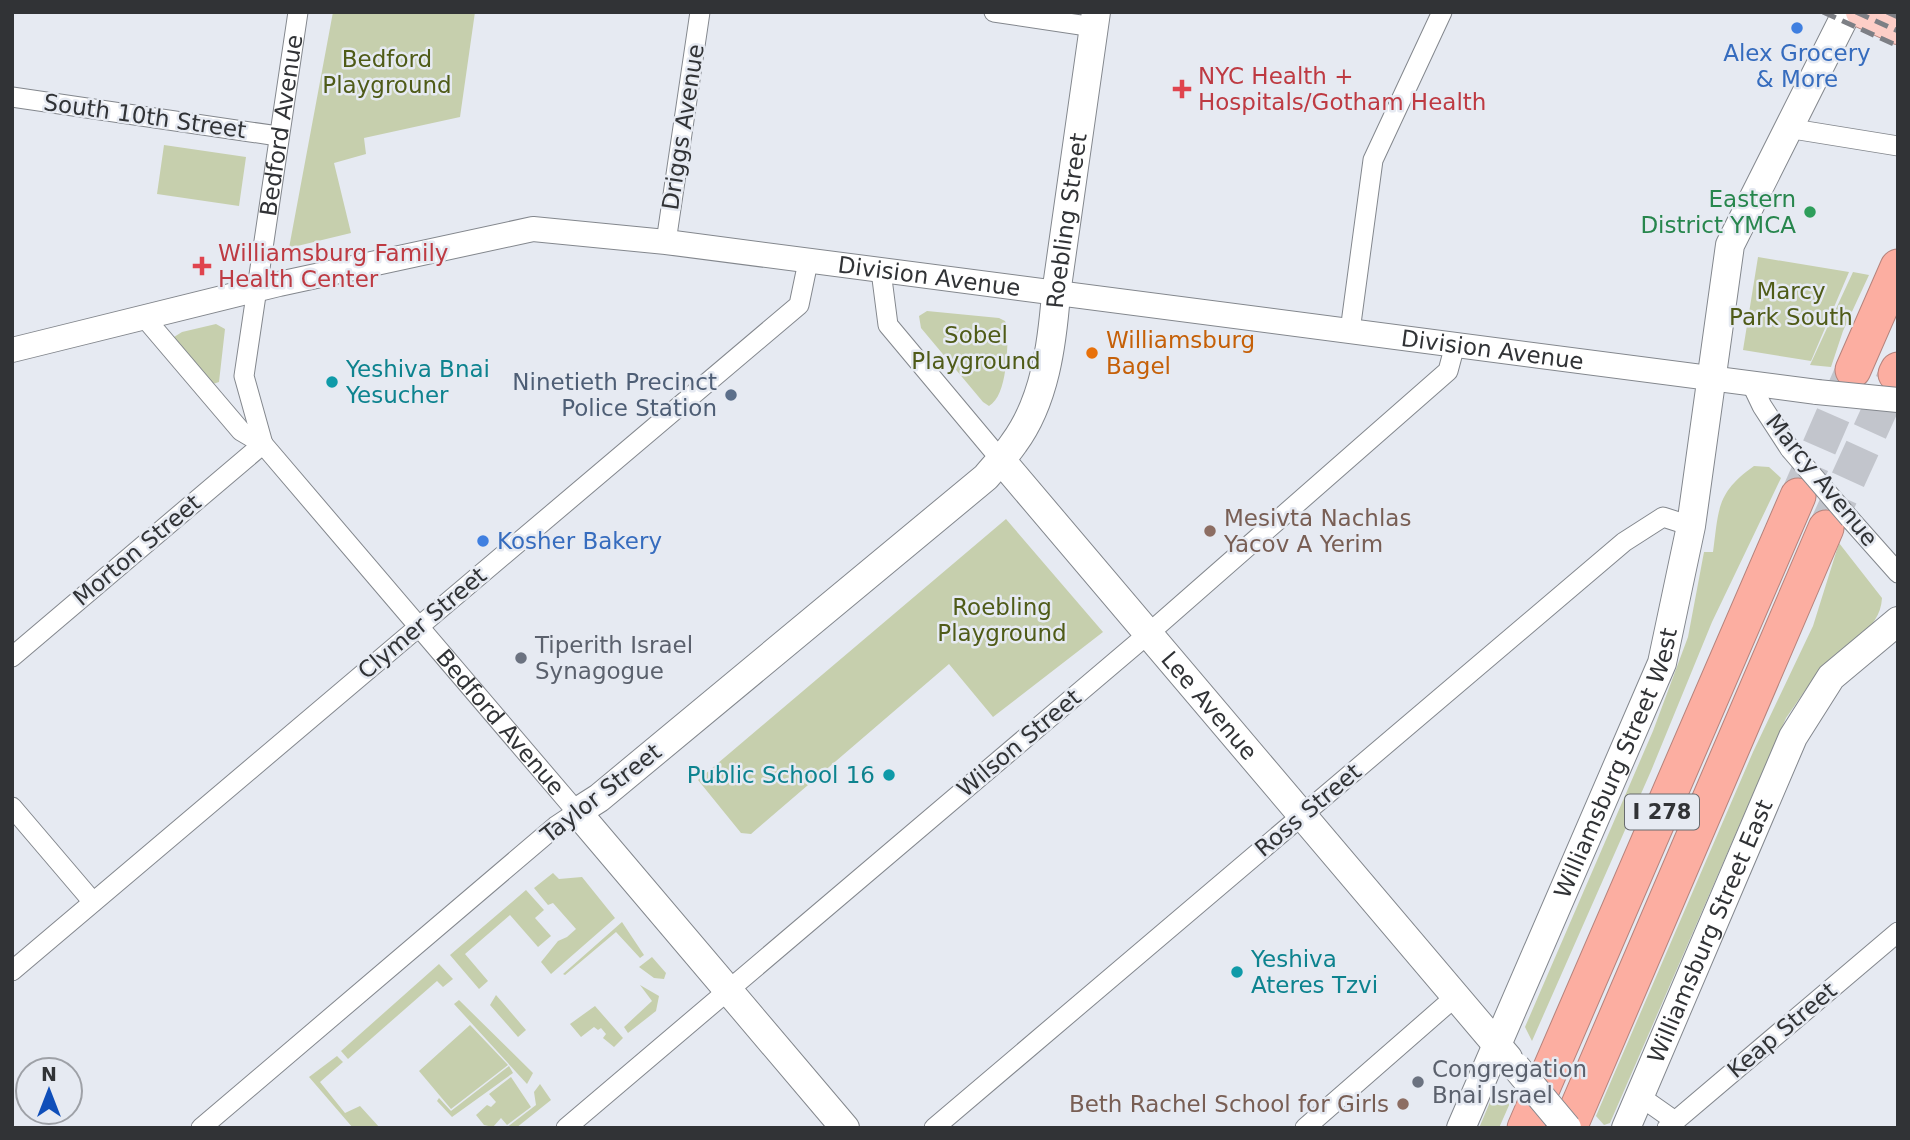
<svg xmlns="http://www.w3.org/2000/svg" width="1910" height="1140" viewBox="0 0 1910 1140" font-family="'DejaVu Sans',sans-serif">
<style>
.green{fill:#c6cfad}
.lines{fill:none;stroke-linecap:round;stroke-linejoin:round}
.motorway-tunnel{stroke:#c2c5cc;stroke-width:35;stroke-dasharray:35 18;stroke-linecap:butt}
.minor-casing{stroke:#83878d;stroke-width:21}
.tertiary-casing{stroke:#83878d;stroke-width:26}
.secondary-casing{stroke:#83878d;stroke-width:30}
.primary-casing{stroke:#b5837c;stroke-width:32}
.motorway-casing{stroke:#b5837c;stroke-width:37}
.minor{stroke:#fff;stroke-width:19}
.tertiary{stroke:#fff;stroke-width:24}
.secondary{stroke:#fff;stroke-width:28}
.primary{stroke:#fdcec7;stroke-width:30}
.motorway{stroke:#fcaea1;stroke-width:35}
.rail{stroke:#7d7f85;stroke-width:5;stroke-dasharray:14 7;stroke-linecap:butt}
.minor-bridge-casing{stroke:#83878d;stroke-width:21;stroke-linecap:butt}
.tertiary-bridge-casing{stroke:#83878d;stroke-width:26;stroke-linecap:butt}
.secondary-bridge-casing{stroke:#83878d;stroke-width:30;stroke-linecap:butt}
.minor-bridge{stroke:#fff;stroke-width:19}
.tertiary-bridge{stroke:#fff;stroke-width:24}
.secondary-bridge{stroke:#fff;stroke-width:28}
.shop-dot{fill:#3f7fe0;stroke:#e6eaf2;stroke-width:2.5}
.health-dot{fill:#e0444e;stroke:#e6eaf2;stroke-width:2.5}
.leisure-dot{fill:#2e9e5b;stroke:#e6eaf2;stroke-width:2.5}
.food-dot{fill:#e8710a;stroke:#e6eaf2;stroke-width:2.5}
.culture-dot{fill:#0f9aa8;stroke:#e6eaf2;stroke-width:2.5}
.service-dot{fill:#5c6f8a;stroke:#e6eaf2;stroke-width:2.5}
.education-dot{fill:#8d6e63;stroke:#e6eaf2;stroke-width:2.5}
.worship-dot{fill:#6b7280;stroke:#e6eaf2;stroke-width:2.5}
.labels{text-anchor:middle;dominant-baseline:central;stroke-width:5;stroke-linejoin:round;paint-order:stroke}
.shield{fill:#e6eaf2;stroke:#676a6e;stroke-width:2}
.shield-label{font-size:21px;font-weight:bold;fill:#313336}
.shop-label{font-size:23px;fill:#366cbe;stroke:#e6eaf2}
.park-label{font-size:23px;fill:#4f5b18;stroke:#e6eaf2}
.health-label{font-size:23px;fill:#be3a42;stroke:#e6eaf2;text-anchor:start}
.street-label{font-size:23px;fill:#313336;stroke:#e6eaf2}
.leisure-label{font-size:23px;fill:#27864d;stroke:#e6eaf2;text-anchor:end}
.food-label{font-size:23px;fill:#c56008;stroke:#e6eaf2;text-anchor:start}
.culture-label{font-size:23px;fill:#0d838f;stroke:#e6eaf2;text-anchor:start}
.service-label{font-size:23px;fill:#4e5e75;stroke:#e6eaf2;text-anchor:end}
.education-label{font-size:23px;fill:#785e54;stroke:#e6eaf2;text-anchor:start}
.worship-label{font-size:23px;fill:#5b616d;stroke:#e6eaf2;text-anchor:start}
</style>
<rect width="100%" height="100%" fill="#e6eaf2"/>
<path class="green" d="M333 12H475L460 117 364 138 366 154 334 163 351 233 289 248Z
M164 145 246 157 239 206 157 194Z
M1758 257 1849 272 1811 361 1743 350Z
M1853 272 1869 275 1843 331 1831 367 1810 365Z
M927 311 999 318 1005 321 1008 328C1007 348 1008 395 989 406L983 402 921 328 919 316Z
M216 324 225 329 219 382 213 384 174 337 182 332Z
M1754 466 1769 467 1781 478 1712 622 1651 771 1532 1041 1525 1027 1653 731 1688 637 1704 552H1713C1719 509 1716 493 1754 466Z
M1006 519 1103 632 993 717 949 664 751 834 741 833 698 780Z
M1839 543 1882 598C1880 633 1845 641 1824 665 1810 682 1798 701 1786 718L1610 1123 1604 1125 1596 1116 1753 752 1813 626Z
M553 873 559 879 582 877 615 918 551 974 541 962 558 941 567 937 576 929 553 903 548 905 534 888Z
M526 890 544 910 535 918 551 936 538 947 510 915 465 954 488 981 479 989 450 955Z
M622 922 644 955 640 958 616 932 565 975 563 974Z
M652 957 666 973 664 979 654 978 639 967Z
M439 964 453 979 443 987 437 981 348 1059 341 1051Z
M640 985 659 996 656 1011 628 1033 624 1027 652 1001Z
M496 995 526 1030 518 1037 490 1005Z
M459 1000 533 1073 527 1084 454 1004Z
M595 1006 623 1038 614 1047 603 1038 606 1034 601 1028 598 1030 594 1027 581 1037 570 1024Z
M470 1025 508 1065 451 1109 419 1071Z
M337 1056 343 1062 320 1082 345 1113 360 1106 380 1128H353L309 1077Z
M509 1066 513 1073 452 1117 437 1101 439 1098 451 1111Z
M511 1077 531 1107 507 1125 501 1118 493 1127 484 1125 476 1115 487 1105 491 1107 496 1102 489 1094Z
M540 1084 551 1100 516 1128H506L536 1105 534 1092Z
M1493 1095 1503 1096 1510 1103 1499 1128H1479Z"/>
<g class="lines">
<path class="motorway-tunnel" d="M1798 496 1853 370
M1826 528 1896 374"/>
<g class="minor-casing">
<g id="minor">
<path d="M994 12 1094 27"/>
<path d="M12 97 278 136"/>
<path d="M1787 128 1898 146"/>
<path d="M666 242 700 12"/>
<path d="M881 271 888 325 1001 460"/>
<path id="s1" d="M144 317 241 431 263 444 577 812 556 826 201 1128"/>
<path d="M1350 331 1373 160 1442 12"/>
<path d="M1751 383 1762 406 1790 449"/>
<path id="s2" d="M263 444 244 376 298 12"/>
<path d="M1850 519 1898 573"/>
<path d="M12 657 263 444"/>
<path d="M12 807 93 902"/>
<path d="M12 971 799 305 808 262"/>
<path d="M1638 1095 1675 1121"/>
<path d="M566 1128 1148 634 1448 371 1455 345"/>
<path d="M934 1128 1624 542 1663 517 1691 526"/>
<path d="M1305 1128 1455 997"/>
<path d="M1667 1128 1898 932"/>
</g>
</g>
<g class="tertiary-casing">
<g id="tertiary">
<path id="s3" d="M12 350 279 284 533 229 666 242 1817 392"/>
</g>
</g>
<g class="secondary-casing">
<g id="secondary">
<path id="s4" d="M1001 460 1508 1058"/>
<path id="s5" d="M845 1128 577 812 599 798 986 477C995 466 1006 455 1014 443 1045 401 1052 344 1056 294L1096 12"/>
<path id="s6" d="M1461 1128 1662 663 1691 526 1730 245 1847 12"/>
<path id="s7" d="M1626 1128 1793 737 1831 677 1898 621"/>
</g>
</g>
<g class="primary-casing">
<path id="primary" d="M1861 12 1898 29"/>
</g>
<g class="motorway-casing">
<path id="motorway" d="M1853 370 1898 267
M1896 374 1898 370
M1525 1128 1798 496
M1569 1128 1826 528"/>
</g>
<use href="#minor" class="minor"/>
<use href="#tertiary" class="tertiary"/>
<use href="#secondary" class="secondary"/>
<use href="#primary" class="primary"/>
<use href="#motorway" class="motorway"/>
<path class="rail" d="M1823 12 1898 46
M1856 12 1898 31
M1887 12 1898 17"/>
<g class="minor-bridge-casing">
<path id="minor-bridge" d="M1790 449 1850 519"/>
</g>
<g class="tertiary-bridge-casing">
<path id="tertiary-bridge" d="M1817 392 1898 400"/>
</g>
<g class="secondary-bridge-casing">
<path id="secondary-bridge" d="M1516 1067 1567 1128"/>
</g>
<use href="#minor-bridge" class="minor-bridge"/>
<use href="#tertiary-bridge" class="tertiary-bridge"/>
<use href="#secondary-bridge" class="secondary-bridge"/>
</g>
<g class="shop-dot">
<circle cx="1797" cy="28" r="7"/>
<circle cx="483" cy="541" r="7"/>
</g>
<g class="health-dot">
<path d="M1178.5 78.5h7v7h7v7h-7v7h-7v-7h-7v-7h7z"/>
<path d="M198.5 255.5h7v7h7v7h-7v7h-7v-7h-7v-7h7z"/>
</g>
<circle class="leisure-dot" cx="1810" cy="212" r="7"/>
<circle class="food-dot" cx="1092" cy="353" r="7"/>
<g class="culture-dot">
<circle cx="332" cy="382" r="7"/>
<circle cx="889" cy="775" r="7"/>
<circle cx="1237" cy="972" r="7"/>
</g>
<circle class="service-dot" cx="731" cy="395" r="7"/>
<g class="education-dot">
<circle cx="1210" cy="531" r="7"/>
<circle cx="1403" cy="1104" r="7"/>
</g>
<g class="worship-dot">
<circle cx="521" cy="658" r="7"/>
<circle cx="1418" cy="1082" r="7"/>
</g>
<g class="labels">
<rect class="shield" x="1625" y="794.5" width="74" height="35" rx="5"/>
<g class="shield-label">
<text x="1662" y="812">I 278</text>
</g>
<g class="shop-label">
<text x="1797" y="53">Alex Grocery<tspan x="1797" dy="26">&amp; More</tspan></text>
<text x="497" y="541" text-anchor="start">Kosher Bakery</text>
</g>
<g class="park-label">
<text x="387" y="59">Bedford<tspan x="387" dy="26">Playground</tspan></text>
<text x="1791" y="291">Marcy<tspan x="1791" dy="26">Park South</tspan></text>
<text x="976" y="335">Sobel<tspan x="976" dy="26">Playground</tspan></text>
<text x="1002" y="607">Roebling<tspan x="1002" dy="26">Playground</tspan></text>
</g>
<g class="health-label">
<text x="1198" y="76">NYC Health +<tspan x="1198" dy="26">Hospitals/Gotham Health</tspan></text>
<text x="218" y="253">Williamsburg Family<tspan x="218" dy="26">Health Center</tspan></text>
</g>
<g class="street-label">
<text transform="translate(145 116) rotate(8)">South 10th Street</text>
<text stroke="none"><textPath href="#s2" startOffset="324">Bedford Avenue</textPath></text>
<text transform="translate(683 127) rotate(-81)">Driggs Avenue</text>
<text stroke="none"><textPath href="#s5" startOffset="1218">Roebling Street</textPath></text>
<text stroke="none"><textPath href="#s3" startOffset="934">Division Avenue</textPath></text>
<text stroke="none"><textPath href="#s3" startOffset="1502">Division Avenue</textPath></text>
<text transform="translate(1822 480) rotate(51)">Marcy Avenue</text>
<text transform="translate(137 550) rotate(-40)">Morton Street</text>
<text transform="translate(422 623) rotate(-40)">Clymer Street</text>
<text stroke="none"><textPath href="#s4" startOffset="322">Lee Avenue</textPath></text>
<text stroke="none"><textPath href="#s1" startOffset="541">Bedford Avenue</textPath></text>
<text transform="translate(1019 743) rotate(-40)">Wilson Street</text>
<text stroke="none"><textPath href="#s6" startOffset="397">Williamsburg Street West</textPath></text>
<text transform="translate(601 793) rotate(-38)">Taylor Street</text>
<text transform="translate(1308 810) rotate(-40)">Ross Street</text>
<text stroke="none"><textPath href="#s7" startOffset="214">Williamsburg Street East</textPath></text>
<text transform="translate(1782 1030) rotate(-40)">Keap Street</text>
</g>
<g class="leisure-label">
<text x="1796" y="199">Eastern<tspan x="1796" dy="26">District YMCA</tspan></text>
</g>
<g class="food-label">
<text x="1106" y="340">Williamsburg<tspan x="1106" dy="26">Bagel</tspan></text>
</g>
<g class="culture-label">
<text x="346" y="369">Yeshiva Bnai<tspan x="346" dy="26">Yesucher</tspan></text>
<text x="875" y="775" text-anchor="end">Public School 16</text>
<text x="1251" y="959">Yeshiva<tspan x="1251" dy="26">Ateres Tzvi</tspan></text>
</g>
<g class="service-label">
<text x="717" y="382">Ninetieth Precinct<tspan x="717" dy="26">Police Station</tspan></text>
</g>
<g class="education-label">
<text x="1224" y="518">Mesivta Nachlas<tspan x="1224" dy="26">Yacov A Yerim</tspan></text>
<text x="1389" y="1104" text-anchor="end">Beth Rachel School for Girls</text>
</g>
<g class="worship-label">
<text x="535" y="645">Tiperith Israel<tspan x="535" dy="26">Synagogue</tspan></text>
<text x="1432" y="1069">Congregation<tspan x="1432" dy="26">Bnai Israel</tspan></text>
</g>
</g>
<rect width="1910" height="1140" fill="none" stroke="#313336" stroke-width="28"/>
<g transform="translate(49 1091)"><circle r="33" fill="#e6eaf2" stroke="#9ea1a7" stroke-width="2"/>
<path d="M0-5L12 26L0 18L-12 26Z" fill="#0f4eb9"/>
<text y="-10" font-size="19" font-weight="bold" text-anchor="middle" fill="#313336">N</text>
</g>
</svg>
